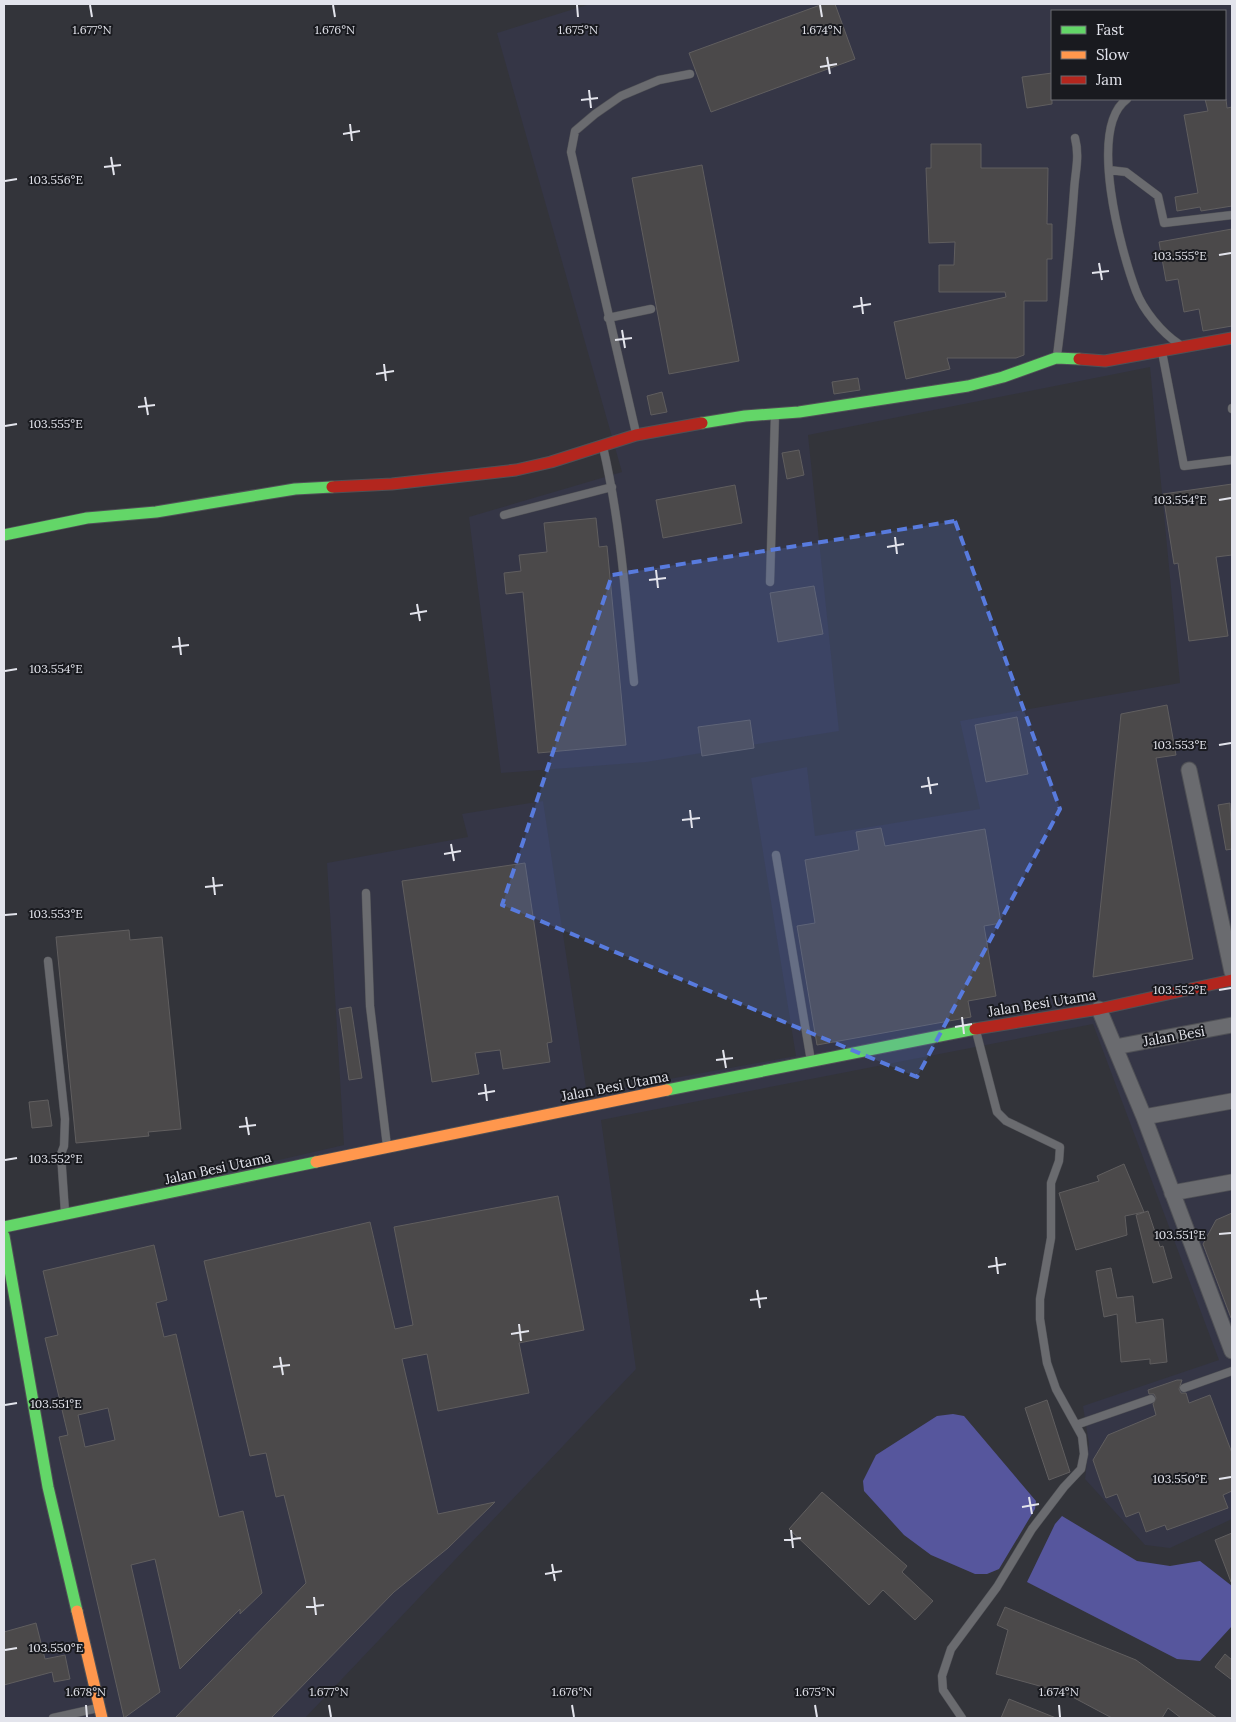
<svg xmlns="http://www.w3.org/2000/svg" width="1236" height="1722" viewBox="0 0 1236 1722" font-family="Lora,serif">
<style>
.built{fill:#353646;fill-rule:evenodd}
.water{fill:#56569d}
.building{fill:#4b494a;stroke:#605e5f;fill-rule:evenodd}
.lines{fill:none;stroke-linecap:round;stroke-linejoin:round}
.lane-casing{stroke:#505156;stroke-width:9}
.street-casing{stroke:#505156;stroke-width:17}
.fast-casing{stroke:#505156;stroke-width:13}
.slow-casing{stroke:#505156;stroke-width:13}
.jam-casing{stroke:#505156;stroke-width:13}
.lane{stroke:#6a6b6f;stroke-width:8}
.street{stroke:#6a6b6f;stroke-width:15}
.fast{stroke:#63d668;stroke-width:11}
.slow{stroke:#ff974d;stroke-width:11}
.jam{stroke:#b3261e;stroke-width:11}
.marked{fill:#587bde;fill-opacity:0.2;stroke:#587bde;stroke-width:4;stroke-dasharray:10 6;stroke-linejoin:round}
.ticks{fill:none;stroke:#e3e4ec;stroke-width:2}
.labels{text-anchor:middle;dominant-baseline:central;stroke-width:4;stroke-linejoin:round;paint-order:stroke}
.street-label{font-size:14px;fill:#e3e4ec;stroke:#191a1f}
.ticks-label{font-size:12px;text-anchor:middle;fill:#e3e4ec;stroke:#191a1f;stroke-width:4;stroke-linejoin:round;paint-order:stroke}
</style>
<rect width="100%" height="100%" fill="#33343a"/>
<path class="built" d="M590 4H1232V1519L1170 1548 1145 1545 1085 1479 1089 1444 1083 1406 1219 1360 1093 1024 601 1120 636 1369 305 1718H4V1223L344 1145 327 863 468 837 462 814 543 801 587 1094 796 1056 751 778 807 767 815 836 980 809 960 721 1180 683 1150 367 808 435 839 731 646 762 501 773 469 517 622 472 497 33ZM1052 11H1225V99H1052Z"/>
<path class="water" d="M953 1414 964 1416 1036 1501 1035 1509 999 1569 987 1574H975L931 1555 904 1535 864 1491 863 1481 876 1455 937 1416Z
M1062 1516 1137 1561 1170 1566 1200 1561 1232 1586V1626L1200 1661 1177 1659 1027 1582 1055 1524Z"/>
<path class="building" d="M823 4H835L855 59 711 112 689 53Z
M1052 73V104L1027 108 1022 77Z
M1205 99H1226L1227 108 1232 107V206L1201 211 1200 207 1177 211 1175 197 1198 193 1184 115 1208 111Z
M931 144H981V168H1048L1047 224H1052V259H1047V301H1024V355L1016 358H947L950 369 906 379 894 322 1006 297 1005 292H939V265H954L955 242 929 243 926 168H931Z
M702 165 739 361 669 374 632 178Z
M1232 229V326L1203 331 1199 309 1184 312 1178 279 1166 281 1159 242Z
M858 378 860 390 834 394 832 382Z
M662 392 667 412 651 415 647 396Z
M799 450 804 475 787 479 782 453Z
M1232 484V555L1216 557 1228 636 1189 641 1178 563 1174 564 1163 494Z
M735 485 742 523 663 538 656 500Z
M596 518 599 547 607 546 626 745 538 753 523 592 506 594 504 573 521 571 519 555 547 552 544 523Z
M814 586 823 634 778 642 770 593Z
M1167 705 1176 755 1156 758 1193 959 1093 977 1121 714Z
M1017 717 1028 774 986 782 975 725Z
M750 720 754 748 702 756 698 727Z
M1230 803 1232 849 1226 850 1218 805Z
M881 828 885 846 985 829 1001 923 984 926 996 996 968 1001 971 1017 817 1045 797 926 815 923 805 860 859 850 856 832Z
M525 863 552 1042 547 1043 550 1062 503 1069 500 1050 475 1053 479 1074 432 1082 402 881Z
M129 930 130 940 162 937 181 1129 148 1132 149 1136 76 1143 56 937Z
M351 1007 362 1078 349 1080 339 1009Z
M48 1100 52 1126 32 1128 29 1102Z
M1124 1164 1144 1212 1125 1216 1127 1235 1076 1250 1059 1193 1099 1181 1097 1176Z
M558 1196 584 1330 519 1343 529 1393 438 1411 427 1354 402 1359 438 1514 495 1502 448 1548 394 1592 271 1718H175L306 1583 284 1495 276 1497 266 1453 250 1456 204 1261 370 1222 395 1329 413 1325 394 1227Z
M1148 1211 1160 1247 1163 1246 1172 1278 1153 1283 1136 1215Z
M1232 1213V1318H1231L1203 1244 1216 1220Z
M154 1245 167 1300 156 1303 164 1337 176 1334 219 1517 243 1511 262 1593 240 1614V1609L180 1669 155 1559 131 1565 160 1692 124 1718 59 1437 68 1435 45 1338 58 1335 43 1271ZM108 1408 115 1440 85 1447 78 1415Z
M1111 1268 1117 1298 1133 1296 1136 1323 1163 1319 1167 1362 1150 1364V1359L1121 1362 1117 1314 1104 1317 1096 1271Z
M1177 1380H1182L1179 1389 1181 1393H1186L1189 1403 1210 1395 1232 1453V1491L1223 1495 1228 1508 1167 1530 1165 1525 1146 1532 1139 1512 1126 1517 1117 1494 1106 1498 1093 1460 1108 1435 1156 1415 1153 1404 1156 1398 1154 1394H1149L1148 1390Z
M1047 1400 1070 1472 1049 1480 1025 1408Z
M822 1492 907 1566 902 1572 933 1601 915 1620 883 1590 869 1605 789 1529Z
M1232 1533V1582H1231L1215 1540Z
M1005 1607 1136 1660 1217 1718H1181L1168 1708 1162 1718H1112L1065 1693 996 1674 1008 1630 997 1625Z
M36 1623 45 1659 65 1655 70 1679 54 1682 52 1672 4 1685V1632Z
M1225 1654 1232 1660V1680L1215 1667Z
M1009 1699 1056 1718H1001Z"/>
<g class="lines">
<g class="lane-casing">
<path id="lane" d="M1127 99C1087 128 1121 251 1136 291 1143 310 1162 333 1179 344
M1109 170 1126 172 1158 196 1164 223 1232 215
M608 318 651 309
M1162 352 1184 466 1232 460
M1057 356C1064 301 1070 246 1074 191 1075 172 1080 157 1075 138
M1232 408V409
M636 433 571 152 575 131 595 114 621 96 659 80 690 74
M603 447C621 524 626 603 634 682
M504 515 612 487
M770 582 775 414
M776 855 811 1061
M366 893 370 1006 387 1146
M48 961 65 1119 64 1146 61 1154 65 1212
M1184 1388 1232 1371
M1076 1425 1151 1399
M53 1718 98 1708
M962 1718 943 1690 942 1676 951 1649 997 1587 1032 1529 1064 1487 1081 1469 1084 1454 1082 1436 1056 1389 1047 1363 1040 1319V1299L1051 1238V1183L1059 1161 1060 1147 1006 1121 997 1112 976 1031"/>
</g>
<g class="street-casing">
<path id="street" d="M1189 770 1232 972
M1099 1009 1144 1117 1232 1351
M1115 1047 1232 1025
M1144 1117 1232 1101
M1172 1193 1232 1182"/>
</g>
<g class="fast-casing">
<path id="fast" d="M702 423 745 416 799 412 968 386 1003 377 1056 358 1079 359
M4 535 87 518 156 512 295 489 332 487
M667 1090 975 1029
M4 1227 316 1162
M4 1236 48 1487 77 1611"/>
</g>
<g class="slow-casing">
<path id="slow" d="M316 1162 667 1090
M77 1611 102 1718"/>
</g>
<g class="jam-casing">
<path id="jam" d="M1079 359 1105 361 1232 338
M332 487 392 484 516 470 551 462 636 435 702 423
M975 1029 1099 1009 1232 980"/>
</g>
<use href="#lane" class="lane"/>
<use href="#street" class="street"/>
<use href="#fast" class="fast"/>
<use href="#slow" class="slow"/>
<use href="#jam" class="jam"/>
</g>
<path class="marked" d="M955 521 1060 809 917 1077 502 905 612 575Z"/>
<path class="ticks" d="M90 5 92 17M333 5 335 17M577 5 578 17M820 5 822 17M827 57 830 74M820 67 837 64M589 90 591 108M581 100 598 98M350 124 352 141M343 134 360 131M111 157 114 175M104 167 121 165M5 181 17 179M1219 255 1231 253M1099 263 1102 280M1092 273 1109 271M861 297 863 314M853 307 871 304M622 330 625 348M615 340 632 338M384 364 386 381M376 374 394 371M145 397 148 415M138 407 155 405M5 426 17 424M1219 500 1231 498M895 537 897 554M887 547 904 544M656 570 658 588M649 580 666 578M417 604 420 621M410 614 427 611M179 637 181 655M172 647 189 645M5 671 17 669M1219 745 1231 743M928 777 931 794M921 787 938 784M690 810 692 828M682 820 700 818M451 844 454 861M444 854 461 851M213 877 215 895M205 887 223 885M5 915 17 914M1219 990 1231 988M962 1017 964 1034M955 1027 972 1024M723 1050 726 1068M716 1060 733 1058M485 1084 487 1101M478 1094 495 1091M246 1117 249 1135M239 1127 256 1125M5 1160 17 1158M1219 1234 1231 1233M996 1257 998 1274M988 1267 1006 1264M757 1290 760 1308M750 1300 767 1298M519 1324 521 1341M511 1334 529 1331M280 1357 283 1375M273 1367 290 1365M5 1405 17 1403M1219 1479 1231 1477M1029 1497 1032 1514M1022 1507 1039 1504M791 1530 793 1548M784 1540 801 1538M552 1564 555 1581M545 1574 562 1571M314 1597 316 1615M306 1607 324 1605M5 1650 17 1648M86 1705 87 1717M329 1705 331 1717M572 1705 574 1717M815 1705 817 1717M1059 1705 1060 1717"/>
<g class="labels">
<g class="street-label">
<text transform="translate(1042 1003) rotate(-9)">Jalan Besi Utama</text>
<text transform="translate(1174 1036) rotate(-10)">Jalan Besi</text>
<text transform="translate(615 1086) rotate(-11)">Jalan Besi Utama</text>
<text transform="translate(218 1168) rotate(-12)">Jalan Besi Utama</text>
</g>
</g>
<g class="ticks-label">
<text x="92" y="34">1.677°N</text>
<text x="335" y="34">1.676°N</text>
<text x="578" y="34">1.675°N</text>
<text x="822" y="34">1.674°N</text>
<text x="56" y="184">103.556°E</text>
<text x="1180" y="260">103.555°E</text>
<text x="56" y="428">103.555°E</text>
<text x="1180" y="504">103.554°E</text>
<text x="56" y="673">103.554°E</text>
<text x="1180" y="749">103.553°E</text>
<text x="56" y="918">103.553°E</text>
<text x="1180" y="994">103.552°E</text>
<text x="56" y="1163">103.552°E</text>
<text x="1180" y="1239">103.551°E</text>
<text x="56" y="1408">103.551°E</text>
<text x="1180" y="1483">103.550°E</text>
<text x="56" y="1652">103.550°E</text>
<text x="86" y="1696">1.678°N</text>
<text x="329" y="1696">1.677°N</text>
<text x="572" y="1696">1.676°N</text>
<text x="815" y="1696">1.675°N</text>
<text x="1059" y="1696">1.674°N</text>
</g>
<rect width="1236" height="1722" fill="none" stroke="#e3e4ec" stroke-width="10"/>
<rect x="1051" y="10" width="175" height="90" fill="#191a1f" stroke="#6a6b71"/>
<rect x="1061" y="26" width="25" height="8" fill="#63d668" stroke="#6a6b71"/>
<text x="1096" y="35" font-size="15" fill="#e3e4ec">Fast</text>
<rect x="1061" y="51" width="25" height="8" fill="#ff974d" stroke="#6a6b71"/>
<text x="1096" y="60" font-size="15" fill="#e3e4ec">Slow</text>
<rect x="1061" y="76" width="25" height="8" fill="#b3261e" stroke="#6a6b71"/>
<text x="1096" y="85" font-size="15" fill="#e3e4ec">Jam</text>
</svg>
